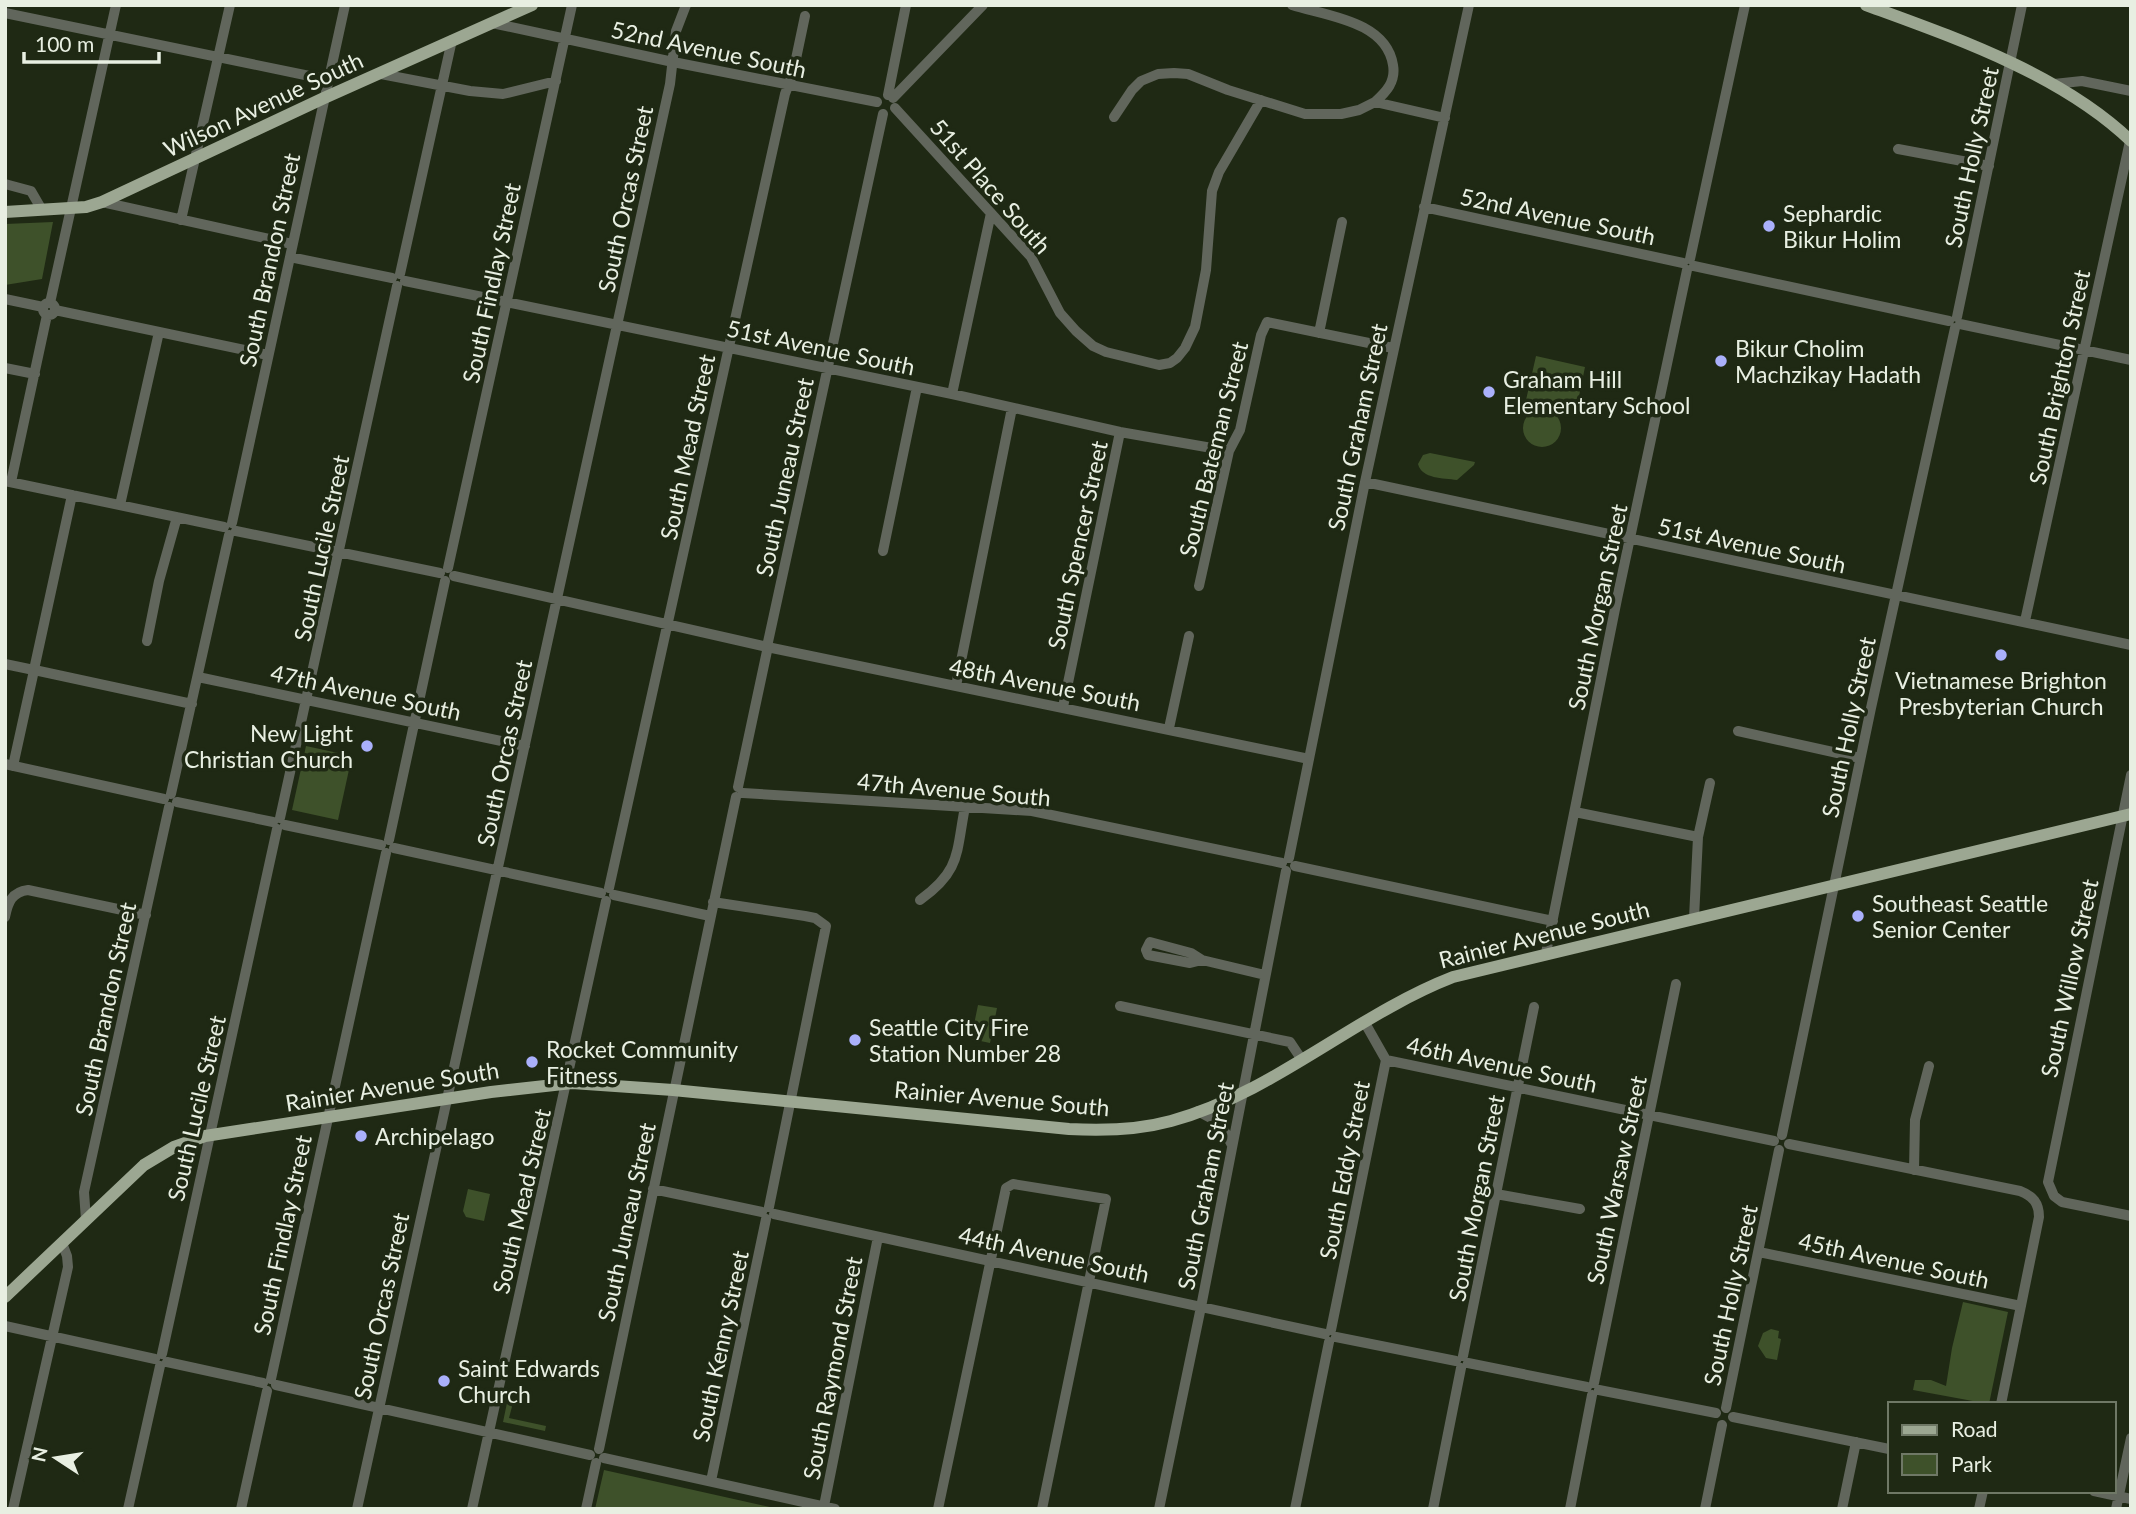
<svg xmlns="http://www.w3.org/2000/svg" width="2136" height="1514" viewBox="0 0 2136 1514" font-family="Lato,sans-serif">
<style>
.green{fill:#3e512a}
.lines{fill:none;stroke-linecap:round;stroke-linejoin:round}
.minor{stroke:#61665c;stroke-width:10}
.major{stroke:#9ca792;stroke-width:12}
.poi-dot{fill:#aab0fb;stroke:#1f2914;stroke-width:2.5}
.labels{text-anchor:middle;dominant-baseline:central;stroke-width:7;stroke-linejoin:round;paint-order:stroke}
.street-label{font-size:23px;fill:#e8efe2;stroke:#1f2914}
.poi-label{font-size:23px;fill:#e8efe2;stroke:#1f2914;text-anchor:start}
</style>
<rect width="100%" height="100%" fill="#1f2914"/>
<path class="green" d="M53 222 42 279 5 285V224Z
M1536 356 1585 367 1576 411 1526 400Z
M1523 428a19 19 0 1 1 38 0a19 19 0 1 1-38 0Z
M1430 453 1475 462 1474 465 1457 480C1443 478 1422 479 1418 464L1423 455Z
M306 746 352 756 338 820 292 810Z
M978 1005 997 1008 990 1043 971 1039Z
M468 1189 490 1194 484 1221 466 1217 463 1211Z
M1963 1302 2008 1312 1989 1404 1913 1390 1915 1380H1931L1946 1386 1952 1348Z
M1771 1329 1779 1331 1778 1338 1781 1339 1777 1360 1766 1358 1758 1346 1763 1333Z
M508 1398 514 1399 509 1418 546 1426 545 1431 503 1422Z
M604 1470 779 1509H595Z"/>
<g class="lines">
<path class="minor" d="M1292 5C1327 16 1386 21 1393 65 1396 82 1386 92 1375 102
M5 13 329 80
M492 23 673 62 877 102
M381 74 470 91 503 94 556 81
M2054 84 2082 81 2131 91
M888 95 906 5
M893 98 983 5
M895 108 1031 257 1060 313 1076 331 1093 346 1106 352 1159 365 1170 363 1177 358 1185 348 1195 327 1206 270 1212 191 1219 172 1261 100
M1114 117 1132 90 1141 81 1158 74 1174 73 1188 74 1228 90 1305 114H1341L1359 110 1375 102 1445 118
M1898 149 1989 166
M5 184 31 191 42 210
M102 202 292 244
M1424 207 1683 263
M181 220 230 5
M290 257 392 278
M1690 259 1745 5
M1694 266 1949 321
M400 274 452 40
M405 281 952 394 1120 432 1229 451
M5 299 43 307
M43 309a6 6 0 1 1 12 0a6 6 0 1 1-12 0Z
M50 303 116 5
M55 310 268 355
M1957 317 2022 5
M1960 324 2131 360
M1319 333 1342 222
M5 368 35 374
M952 394 991 213
M5 481 224 527
M11 482 47 315
M1365 482 2131 645
M120 505 159 332
M232 523 345 5
M236 531 440 573
M883 551 917 387
M448 568 572 5
M454 576 763 646
M1199 586 1229 451 1240 430 1261 335 1267 322 1393 348
M2025 621 2130 141
M147 641 159 581 177 517
M768 642 883 114
M772 648 1309 759
M5 664 29 669
M35 665 72 495
M39 671 192 704
M198 677 525 746
M956 686 1012 408
M1063 707 1120 432
M1169 728 1189 636
M1738 731 1860 758
M5 764 164 799
M13 766 33 675
M2131 775 2048 1182 2054 1196 2062 1202 2131 1216
M738 787 767 651
M743 793 1032 811 1282 863
M171 794 229 535
M177 802 273 822
M1575 812 1698 837
M280 818 397 286
M285 825 381 845
M389 840 445 581
M394 848 601 893
M1289 858 1365 482 1469 5
M1295 866 1553 921
M609 888 785 94 793 73 805 16
M614 895 710 916
M920 900C961 871 956 853 965 807
M713 902 805 916 815 918 826 926 769 1207
M5 917C8 902 12 892 28 890L146 915
M1694 918 1698 837 1710 783
M1546 953 1617 599 1687 270
M1202 960 1191 953 1150 942 1146 950 1148 955 1190 963 1202 960 1265 975
M1120 1006 1290 1042 1302 1060
M1386 1060 1774 1141
M1198 1111 1220 1123 1232 1145
M1782 1135 1871 708 1955 328
M1789 1144 2020 1191C2033 1196 2039 1203 2039 1217L2001 1404
M1914 1170 1915 1120 1929 1066
M653 1189 762 1212
M1496 1194 1580 1209
M774 1214 1325 1334
M86 1220 84 1192 169 807
M1759 1252 2021 1306
M5 1326 155 1359
M1331 1330 1386 1060 1365 1023
M1336 1337 1456 1361
M162 1354 277 829
M1463 1356 1534 1007
M167 1362 263 1383
M1468 1363 1587 1387
M271 1379 386 853
M1594 1383 1676 984
M276 1385 590 1455
M1599 1390 1716 1413
M1726 1408 1779 1150
M1733 1417 1889 1449
M599 1449 736 797
M604 1458 835 1509
M711 1481 766 1219
M2094 1491 2131 1499
M824 1506 878 1237
M13 1509 68 1267 67 1256 62 1243
M128 1509 160 1366
M241 1509 267 1391
M357 1509 670 84 676 31 686 5
M472 1509 606 901
M586 1509 596 1463
M938 1509 1006 1188 1013 1184 1106 1199 1042 1509
M1159 1509 1201 1307 1286 871
M1295 1509 1329 1342
M1433 1509 1461 1368
M1570 1509 1592 1395
M1705 1509 1722 1425
M1842 1509 1856 1442
M1979 1509 1983 1491
M2116 1509 2131 1438"/>
<path class="major" d="M1866 5C1956 38 2061 74 2131 141
M5 212 86 207 102 202 324 98 532 5
M5 1297 144 1165 174 1147 205 1136 491 1092 572 1083 673 1090 1069 1129C1103 1131 1138 1130 1171 1121 1274 1093 1355 1015 1453 977L2131 814"/>
</g>
<g class="poi-dot">
<circle cx="1769" cy="226" r="7"/>
<circle cx="1721" cy="361" r="7"/>
<circle cx="1489" cy="392" r="7"/>
<circle cx="2001" cy="655" r="7"/>
<circle cx="367" cy="746" r="7"/>
<circle cx="1858" cy="916" r="7"/>
<circle cx="855" cy="1040" r="7"/>
<circle cx="532" cy="1062" r="7"/>
<circle cx="361" cy="1136" r="7"/>
<circle cx="444" cy="1381" r="7"/>
</g>
<g class="labels">
<g class="street-label">
<text transform="translate(709 49) rotate(12)">52nd Avenue South</text>
<text transform="translate(263 104) rotate(-25)">Wilson Avenue South</text>
<text transform="translate(1971 157) rotate(-78)">South Holly Street</text>
<text transform="translate(991 186) rotate(49)">51st Place South</text>
<text transform="translate(625 199) rotate(-78)">South Orcas Street</text>
<text transform="translate(1558 216) rotate(12)">52nd Avenue South</text>
<text transform="translate(269 260) rotate(-78)">South Brandon Street</text>
<text transform="translate(491 283) rotate(-78)">South Findlay Street</text>
<text transform="translate(821 347) rotate(12)">51st Avenue South</text>
<text transform="translate(2059 377) rotate(-78)">South Brighton Street</text>
<text transform="translate(1357 427) rotate(-78)">South Graham Street</text>
<text transform="translate(687 447) rotate(-78)">South Mead Street</text>
<text transform="translate(1213 449) rotate(-76)">South Bateman Street</text>
<text transform="translate(784 477) rotate(-78)">South Juneau Street</text>
<text transform="translate(1077 545) rotate(-78)">South Spencer Street</text>
<text transform="translate(1752 545) rotate(12)">51st Avenue South</text>
<text transform="translate(321 548) rotate(-78)">South Lucile Street</text>
<text transform="translate(1597 607) rotate(-78)">South Morgan Street</text>
<text transform="translate(1045 684) rotate(11)">48th Avenue South</text>
<text transform="translate(366 692) rotate(12)">47th Avenue South</text>
<text transform="translate(1848 727) rotate(-78)">South Holly Street</text>
<text transform="translate(504 753) rotate(-78)">South Orcas Street</text>
<text transform="translate(954 789) rotate(5)">47th Avenue South</text>
<text transform="translate(1544 934) rotate(-14)">Rainier Avenue South</text>
<text transform="translate(2069 978) rotate(-78)">South Willow Street</text>
<text transform="translate(105 1009) rotate(-78)">South Brandon Street</text>
<text transform="translate(1502 1064) rotate(12)">46th Avenue South</text>
<text transform="translate(392 1086) rotate(-9)">Rainier Avenue South</text>
<text transform="translate(1002 1098) rotate(5)">Rainier Avenue South</text>
<text transform="translate(196 1108) rotate(-77)">South Lucile Street</text>
<text transform="translate(1344 1170) rotate(-79)">South Eddy Street</text>
<text transform="translate(1616 1180) rotate(-78)">South Warsaw Street</text>
<text transform="translate(1205 1186) rotate(-79)">South Graham Street</text>
<text transform="translate(1476 1198) rotate(-79)">South Morgan Street</text>
<text transform="translate(521 1201) rotate(-77)">South Mead Street</text>
<text transform="translate(626 1222) rotate(-78)">South Juneau Street</text>
<text transform="translate(282 1235) rotate(-78)">South Findlay Street</text>
<text transform="translate(1054 1254) rotate(12)">44th Avenue South</text>
<text transform="translate(1894 1260) rotate(12)">45th Avenue South</text>
<text transform="translate(1730 1295) rotate(-78)">South Holly Street</text>
<text transform="translate(381 1306) rotate(-78)">South Orcas Street</text>
<text transform="translate(720 1346) rotate(-78)">South Kenny Street</text>
<text transform="translate(832 1368) rotate(-79)">South Raymond Street</text>
</g>
<g class="poi-label">
<text x="1783" y="213">Sephardic<tspan x="1783" dy="26">Bikur Holim</tspan></text>
<text x="1735" y="348">Bikur Cholim<tspan x="1735" dy="26">Machzikay Hadath</tspan></text>
<text x="1503" y="379">Graham Hill<tspan x="1503" dy="26">Elementary School</tspan></text>
<text x="2001" y="680" text-anchor="middle">Vietnamese Brighton<tspan x="2001" dy="26">Presbyterian Church</tspan></text>
<text x="353" y="733" text-anchor="end">New Light<tspan x="353" dy="26">Christian Church</tspan></text>
<text x="1872" y="903">Southeast Seattle<tspan x="1872" dy="26">Senior Center</tspan></text>
<text x="869" y="1027">Seattle City Fire<tspan x="869" dy="26">Station Number 28</tspan></text>
<text x="546" y="1049">Rocket Community<tspan x="546" dy="26">Fitness</tspan></text>
<text x="375" y="1136">Archipelago</text>
<text x="458" y="1368">Saint Edwards<tspan x="458" dy="26">Church</tspan></text>
</g>
</g>
<rect width="2136" height="1514" fill="none" stroke="#e8efe2" stroke-width="14"/>
<rect x="1888" y="1402" width="228" height="91" fill="#1f2914" stroke="#6f7866" stroke-width="2"/>
<rect x="1902" y="1425" width="35" height="10" fill="#9ca792" stroke="#6f7866" stroke-width="2"/>
<text x="1951" y="1437" font-size="21" fill="#e8efe2">Road</text>
<rect x="1902" y="1454" width="35" height="21" fill="#3e512a" stroke="#6f7866" stroke-width="2"/>
<text x="1951" y="1472" font-size="21" fill="#e8efe2">Park</text>
<g transform="translate(56 1458) rotate(282)" stroke="#1f2914" stroke-width="5" paint-order="stroke">
<path d="M0-5L12 26L0 18L-12 26Z" fill="#e8efe2"/>
<text y="-10" font-size="19" font-weight="bold" text-anchor="middle" fill="#e8efe2">N</text>
</g>
<path d="M24 52v10h135v-10" fill="none" stroke="#e8efe2" stroke-width="3.5"/>
<text x="35" y="52" font-size="21" fill="#e8efe2" stroke="#1f2914" stroke-width="5" paint-order="stroke">100 m</text>
</svg>
